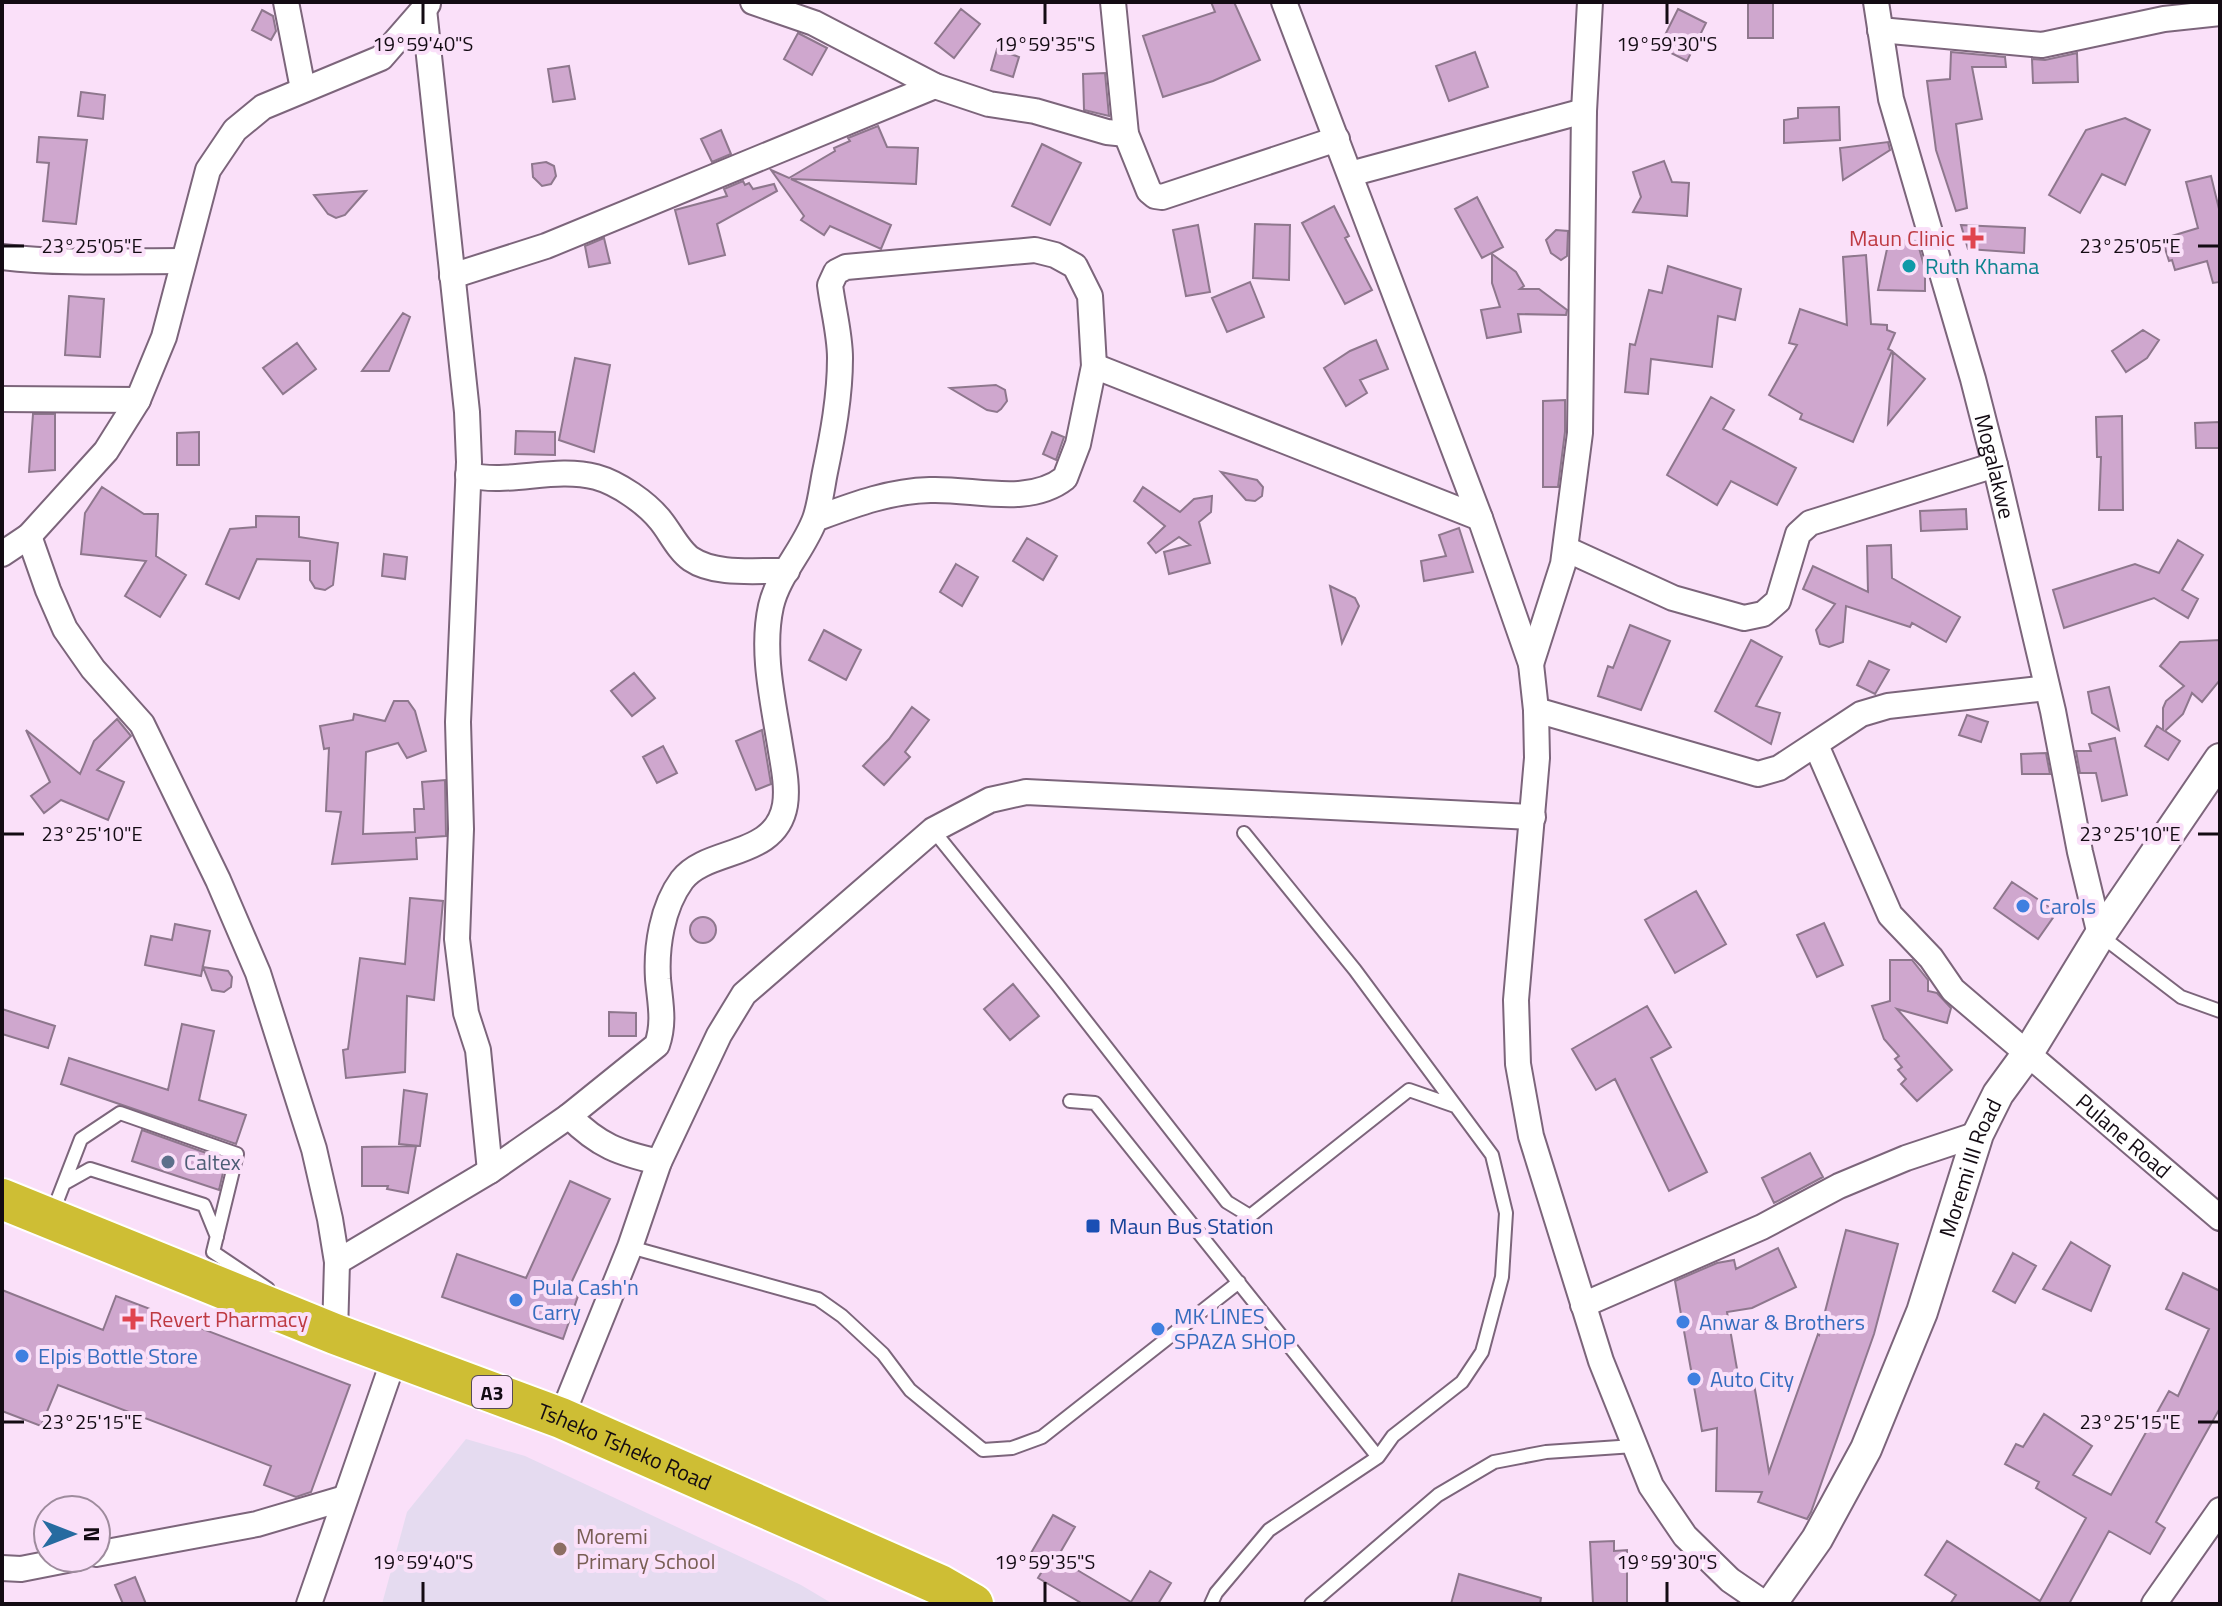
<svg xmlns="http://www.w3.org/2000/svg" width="2222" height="1606" viewBox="0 0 2222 1606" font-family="'Titillium Web',sans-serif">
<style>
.commercial{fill:#e5dbf0}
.building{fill:#cfa7ce;stroke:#8e778d;stroke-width:2}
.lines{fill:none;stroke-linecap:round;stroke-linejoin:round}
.service-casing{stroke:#7c657b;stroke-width:16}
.minor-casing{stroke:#7c657b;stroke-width:28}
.tertiary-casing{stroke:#7c657b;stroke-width:34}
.trunk-casing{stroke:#fff;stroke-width:44}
.service{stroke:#fff;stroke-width:12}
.minor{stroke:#fff;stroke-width:24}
.tertiary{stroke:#fff;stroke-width:30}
.trunk{stroke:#cebe34;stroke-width:40}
.ticks{fill:none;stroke:#130b13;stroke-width:3}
.health-dot{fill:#e0444e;stroke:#fae0f9;stroke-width:3}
.culture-dot{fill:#0f9aa8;stroke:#fae0f9;stroke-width:3}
.shop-dot{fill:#3f7fe0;stroke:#fae0f9;stroke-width:3}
.service-dot{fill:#5c6f8a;stroke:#fae0f9;stroke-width:3}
.transit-dot{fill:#1a4fb4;stroke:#fae0f9;stroke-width:3}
.education-dot{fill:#8d6e63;stroke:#fae0f9;stroke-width:3}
.labels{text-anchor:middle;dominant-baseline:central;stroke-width:8;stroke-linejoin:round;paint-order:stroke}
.shield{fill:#fae0f9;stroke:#584b58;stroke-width:2}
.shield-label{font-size:20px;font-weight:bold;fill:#130b13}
.health-label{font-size:22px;fill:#be3a42;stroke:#fae0f9;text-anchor:end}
.culture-label{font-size:22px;fill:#0d838f;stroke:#fae0f9;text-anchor:start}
.street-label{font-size:22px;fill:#130b13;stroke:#fae0f9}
.shop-label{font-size:22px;fill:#366cbe;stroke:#fae0f9;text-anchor:start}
.service-label{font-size:22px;fill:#4e5e75;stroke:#fae0f9;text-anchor:start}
.transit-label{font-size:22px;fill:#164399;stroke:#fae0f9;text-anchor:start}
.education-label{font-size:22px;fill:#785e54;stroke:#fae0f9;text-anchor:start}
.ticks-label{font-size:20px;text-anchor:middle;fill:#130b13;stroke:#fae0f9;stroke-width:8;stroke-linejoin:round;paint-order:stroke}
</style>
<rect width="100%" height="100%" fill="#fae0f9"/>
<path class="commercial" d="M466 1439 525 1456 801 1585 833 1604H382L407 1512Z"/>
<path class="building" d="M1211 2H1234L1260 60 1213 81 1163 97 1143 36 1215 12Z
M1748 2H1773V38H1748Z
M961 9 980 24 954 58 935 43Z
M1678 9 1706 23 1687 61 1659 47Z
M262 10 273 16 276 31 271 40 252 30Z
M798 33 827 48 812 75 784 59Z
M997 49 1019 57 1013 77 991 70Z
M1475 52 1488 87 1449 101 1436 66Z
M1951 52 2005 57 2006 67H1972L1982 119 1956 124 1967 208 1956 211 1936 150 1927 81 1950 79Z
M2077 53 2078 82 2033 83 2032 59 2045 60Z
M569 66 575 99 553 102 548 69Z
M1105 73 1109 116 1084 110 1083 74Z
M81 92 105 95 103 119 78 116Z
M1839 107 1840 140 1784 143V120L1798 118V108Z
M2125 118 2150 130 2125 185 2102 174 2080 213 2049 195 2086 130Z
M878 126 887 147 918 148 916 184 791 179 891 225 881 249 830 226 824 235 801 220 804 216 771 170 789 178 835 151 834 148 850 141 848 138Z
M721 130 731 154 712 162 701 139Z
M39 137 87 140 76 224 43 221 49 163 37 162Z
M1888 142 1890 150 1843 180 1840 148Z
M1042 144 1081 163 1050 225 1012 206Z
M1664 161 1672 182 1689 183 1687 216 1633 212 1641 197 1633 172Z
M546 162 554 166 556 176 551 184 542 186 533 177 532 164Z
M2211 176 2220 213V282L2213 283 2207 261 2175 270 2172 260 2169 261 2162 239 2198 228 2186 182Z
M743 181 745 185 749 183 753 189 774 184 777 191 717 224 725 255 689 264 675 210 727 196 724 189Z
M366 191 345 215 336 218 328 214 314 195Z
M1477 197 1503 247 1482 258 1455 209Z
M1334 206 1349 236 1345 238 1372 290 1345 304 1302 223Z
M1255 224 1290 225 1289 280 1253 278Z
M1198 225 1210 292 1186 296 1173 230Z
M1961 225 2025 228 2024 253 1968 249Z
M1556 230 1568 231 1567 256 1561 260 1551 253 1546 240Z
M604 238 610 263 589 267 585 246Z
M1889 240 1917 241 1925 269V291L1878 290Z
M1492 254 1516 272 1524 286 1520 289H1539L1567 310 1566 315 1518 314 1521 332 1487 338 1481 310 1500 307 1492 283Z
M1866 255 1871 324 1887 325V330L1895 333 1888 349 1892 351 1853 442 1800 419 1802 414 1769 395 1797 345 1789 343 1800 309 1847 325 1843 257Z
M1668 266 1741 289 1735 320 1718 316 1712 367 1651 359 1648 394 1625 392 1630 344 1635 345 1649 290 1662 293Z
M1250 282 1264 317 1227 332 1212 298Z
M69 296 104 299 100 357 65 355Z
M403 313 410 317 389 371H362Z
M2143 330 2159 340 2147 358 2126 372 2112 351Z
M1376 340 1388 369 1360 380 1367 393 1346 406 1324 368 1350 351Z
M297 343 316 369 283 394 263 368Z
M1893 352 1925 379 1888 424Z
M575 358 610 365 594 452 559 440Z
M996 385 1005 390 1007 401 1001 409 997 412 987 410 950 388Z
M1711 397 1734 410 1723 429 1796 468 1777 505 1731 481 1717 505 1667 475Z
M1565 400V432L1558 487H1543V401Z
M33 414H55V470L29 472Z
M2122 416 2123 510H2099L2101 457H2097L2096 417Z
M2220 422V448H2196L2195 423Z
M516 431 555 432V455L515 454Z
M199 432V465H177V433Z
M1052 432 1064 437 1056 460 1043 454Z
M1221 472 1257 480 1263 487 1262 496 1255 501 1246 500Z
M102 487 144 514H158L156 556 186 575 160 617 125 596 146 561 81 554 85 513Z
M1143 487 1180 512 1194 499 1212 496 1211 512 1199 522 1210 563 1169 574 1164 552 1190 545 1179 537 1156 553 1148 543 1165 526 1134 501Z
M1966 509 1967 529 1921 531 1920 511Z
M256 516 299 517V537L338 543 333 585 325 590 315 588 310 580V561L257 559 239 599 206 584 230 529 256 527Z
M1459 528 1473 572 1424 581 1421 561 1446 556 1439 535Z
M1027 538 1057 556 1043 580 1013 561Z
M2178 540 2203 555 2182 590 2198 599 2188 618 2154 598 2064 628 2053 590 2135 564 2159 573Z
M1891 545 1892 578 1960 617 1946 642 1912 623 1910 627 1846 606 1843 642 1829 647 1820 644 1816 630 1835 604 1803 589 1813 566 1868 592 1867 546Z
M384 554 407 557 405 579 382 576Z
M956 564 978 577 962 606 940 592Z
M1330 586 1355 598 1359 606 1342 643Z
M1630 625 1670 641 1641 710 1598 696 1608 666 1613 668Z
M824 630 861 650 846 680 809 660Z
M1751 640 1782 657 1756 706 1780 713 1771 744 1715 711Z
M2220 640V680L2202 702 2192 693 2183 714 2165 731 2180 741 2168 760 2145 746 2157 726 2163 730V708L2166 701 2184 686 2160 666 2180 642Z
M1869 661 1889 670 1875 694 1857 685Z
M634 673 655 698 632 716 611 691Z
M2109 687 2119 730 2092 713 2088 692Z
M394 701H408L415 711 426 751 407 758 398 743 366 752 363 834 415 832 414 809H424L422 782 445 780 446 836 416 838 417 859 332 864 341 812 326 811 329 748 324 749 320 726 353 720 354 714 385 721Z
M912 707 929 720 905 752 910 757 884 785 863 766 889 739Z
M1967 715 1988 722 1981 742 1959 735Z
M117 719 131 736 97 770 124 782 108 820 61 800 44 813 31 796 50 782 26 730 80 774 94 741Z
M762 730 771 784 756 790 736 741Z
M2115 738 2127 795 2102 801 2096 773H2080L2076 751H2091L2089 744Z
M663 746 677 773 657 783 643 757Z
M2046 753 2050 774H2022L2021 754Z
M2012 882 2057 912 2038 939 1994 908Z
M1696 891 1726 944 1675 973 1645 920Z
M410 898 443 901 434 1000 407 996 405 1072 346 1078 343 1050 348 1049 360 958 405 964Z
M690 930a13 13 0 1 1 26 0a13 13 0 1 1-26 0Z
M1824 923 1843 965 1817 977 1797 935Z
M175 924 210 931 201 976 145 965 151 936 172 940Z
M1890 960H1912L1928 980V991L1937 993 1951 1008 1947 1023 1897 1009 1952 1070 1917 1101 1901 1084 1906 1079 1898 1070 1902 1067 1895 1059 1899 1056 1884 1039 1872 1006 1890 1001Z
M203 967 228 971 232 977 231 987 224 992 212 990Z
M1013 984 1039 1016 1010 1040 984 1009Z
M1647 1006 1671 1047 1651 1058 1707 1172 1669 1191 1615 1079 1596 1090 1572 1049Z
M2 1009 55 1026 48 1048 2 1034Z
M609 1012 636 1013V1036H609Z
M182 1024 214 1031 199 1100 246 1115 236 1144 61 1084 69 1058 168 1090Z
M404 1090 427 1094 420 1146 399 1144Z
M142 1130 226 1160 219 1190 132 1161Z
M416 1146 408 1193 387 1189 388 1186H362V1147Z
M1810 1153 1823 1177 1774 1203 1762 1178Z
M570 1181 610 1199 567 1292 578 1296 563 1339 442 1297 457 1254 526 1278Z
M1846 1230 1898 1244 1874 1334 1811 1512 1807 1519 1758 1502 1762 1492 1716 1491 1717 1428 1702 1431 1675 1281 1717 1263 1734 1260 1736 1269 1778 1248 1796 1287 1752 1308 1727 1312 1740 1386 1754 1384 1769 1472 1818 1334 1819 1335Z
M2071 1242 2110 1266 2091 1311 2043 1289Z
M2013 1253 2036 1266 2015 1303 1993 1291Z
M2183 1273 2220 1291V1408L2156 1522 2165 1528 2150 1554 2109 1531 2069 1604H1950L1956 1595 1925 1575 1947 1541 2040 1601 2086 1518 2036 1488 2039 1482 2005 1464 2016 1444 2023 1447 2044 1414 2092 1446 2073 1475 2111 1495 2169 1391 2178 1396 2209 1329 2166 1309Z
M2 1290 103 1330 116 1296 350 1385 311 1492 296 1497 264 1485 271 1466 58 1385 41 1426 2 1411Z
M1053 1515 1075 1527 1057 1558 1131 1602 1150 1571 1171 1583 1158 1604H1083L1038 1578 1047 1563 1031 1553Z
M1614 1541V1551L1627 1550V1604H1593L1590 1542Z
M1459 1574 1541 1598 1540 1604H1451Z
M135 1577 146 1604H123L115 1585Z"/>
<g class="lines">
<g class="service-casing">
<path id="service" d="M933 830 1057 984 1227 1202 1250 1216 1409 1090 1455 1106
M2100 935 2181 997 2220 1011
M1070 1101 1095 1103 1378 1457
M65 1183 90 1169 204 1205 217 1237
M52 1214 81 1139 120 1113 237 1154 213 1252 268 1289
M630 1247 818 1299 842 1316 883 1354 910 1390 983 1450 1012 1448 1042 1437 1239 1282
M1211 1604 1216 1593 1269 1530 1378 1457 1393 1436 1462 1382 1482 1352 1502 1277 1506 1213 1492 1155 1355 970 1244 833
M1311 1604 1438 1495 1494 1462 1546 1452 1634 1446"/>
</g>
<g class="minor-casing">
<g id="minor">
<path d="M286 2 303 89"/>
<path d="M753 2 814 23 935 86 989 104 1035 111 1107 132 1126 134"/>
<path d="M1113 2 1126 134 1149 191 1155 196 1162 197 1337 139"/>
<path d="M1284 2 1480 518 1531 664 1536 710 1537 758 1516 1000 1518 1064 1531 1136 1601 1361 1651 1486 1685 1536 1730 1580 1765 1604"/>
<path id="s1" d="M1876 2 1891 99 1973 379 1995 465 2053 711 2080 852 2100 935"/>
<path d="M424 9 467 412 469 462 458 722 461 829 457 939 466 1013 478 1050 490 1171"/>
<path d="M1880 30 2042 45 2164 19 2220 13"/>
<path d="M1350 174 1584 111"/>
<path d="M2 257C64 264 122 261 183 261"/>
<path d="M452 276 546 246 935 86"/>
<path d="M1094 366 1480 518"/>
<path d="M2 399 138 400"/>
<path d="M468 475C510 485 554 466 596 477 618 483 647 503 661 521 670 532 679 551 691 559 716 576 758 570 787 571"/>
<path d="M29 536 48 590 65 629 93 669 142 724 218 880 258 973 314 1149 330 1219 337 1262 335 1334"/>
<path d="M1566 549 1673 598 1744 618 1763 614 1778 601 1798 534 1810 523 1995 465"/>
<path d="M2 554 29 536 106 451 138 400 164 337 208 170 235 130 263 107 381 58 428 4"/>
<path d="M1531 664 1563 564 1580 433 1584 111 1590 2"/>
<path d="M1536 710 1758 774 1779 768 1861 714 1888 706 2047 688"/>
<path id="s2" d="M1816 745 1890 915 1931 958 1953 990 2220 1218"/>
<path d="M659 1162C619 1153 599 1146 569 1116L657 1045C665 1022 660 1002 658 979 656 947 662 907 682 880 707 847 776 859 785 805 788 786 783 764 780 745 773 701 761 651 771 606 778 575 804 549 815 519 820 505 822 487 825 472 833 434 840 396 840 358 840 334 833 309 830 285L836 272 846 267 1035 250 1055 255 1075 266 1090 296 1094 366 1078 444 1065 478C1028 507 973 488 930 490 889 491 853 505 815 519"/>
<path d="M337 1262 490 1171 569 1116"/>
<path d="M1583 1305 1762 1227 1839 1186 1906 1158 1978 1134"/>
<path d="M561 1418 630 1247 659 1162 719 1035 744 994 933 830 990 800 1026 792 1533 817"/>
<path d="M96 1554 257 1524 345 1498"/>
<path d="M2 1568 21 1569 77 1558"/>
<path d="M309 1604 395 1356"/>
<path d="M2154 1604 2220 1510"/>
</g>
</g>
<g class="tertiary-casing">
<g id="tertiary">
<path id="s3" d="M1771 1604 1817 1539 1866 1449 1922 1312 1978 1134 1998 1094 2028 1053 2100 935 2220 759"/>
</g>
</g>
<g class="trunk-casing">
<g id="trunk">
<path id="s4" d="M2 1199 335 1334 561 1418 940 1585 973 1604"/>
</g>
</g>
<use href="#service" class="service"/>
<use href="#minor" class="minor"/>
<use href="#tertiary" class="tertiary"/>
<use href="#trunk" class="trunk"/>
</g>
<path class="ticks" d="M423 4V24M1045 4V24M1667 4V24M4 246H24M2198 246H2218M4 834H24M2198 834H2218M4 1422H24M2198 1422H2218M423 1582V1602M1045 1582V1602M1667 1582V1602"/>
<g class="health-dot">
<path d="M1969 226h8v8h8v8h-8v8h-8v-8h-8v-8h8z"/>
<path d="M129 1307h8v8h8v8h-8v8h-8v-8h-8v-8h8z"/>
</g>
<circle class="culture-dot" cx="1909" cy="266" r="8"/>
<g class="shop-dot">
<circle cx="2023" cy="906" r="8"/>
<circle cx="516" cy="1300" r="8"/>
<circle cx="1683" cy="1322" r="8"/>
<circle cx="1158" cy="1329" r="8"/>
<circle cx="22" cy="1356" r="8"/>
<circle cx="1694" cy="1379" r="8"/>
</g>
<circle class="service-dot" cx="168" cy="1162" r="8"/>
<rect class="transit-dot" x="1085" y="1218" width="16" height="16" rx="4"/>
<circle class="education-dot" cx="560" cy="1549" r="8"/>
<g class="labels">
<rect class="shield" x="472" y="1376" width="40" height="32" rx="6"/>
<g class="shield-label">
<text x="492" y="1392">A3</text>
</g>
<g class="health-label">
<text x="1955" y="238">Maun Clinic</text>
<text x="149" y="1319" text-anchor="start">Revert Pharmacy</text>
</g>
<g class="culture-label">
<text x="1925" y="266">Ruth Khama</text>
</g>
<g class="street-label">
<text stroke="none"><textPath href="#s1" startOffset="480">Mogalakwe</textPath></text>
<text stroke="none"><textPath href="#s2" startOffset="508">Pulane Road</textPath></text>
<text stroke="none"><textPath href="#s3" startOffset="482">Moremi III Road</textPath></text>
<text stroke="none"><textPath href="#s4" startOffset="670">Tsheko Tsheko Road</textPath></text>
</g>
<g class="shop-label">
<text x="2039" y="906">Carols</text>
<text x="532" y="1287">Pula Cash'n<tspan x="532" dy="25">Carry</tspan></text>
<text x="1174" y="1316">MK LINES<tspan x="1174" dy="25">SPAZA SHOP</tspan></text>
<text x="1699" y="1322">Anwar &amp; Brothers</text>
<text x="38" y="1356">Elpis Bottle Store</text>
<text x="1710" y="1379">Auto City</text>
</g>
<g class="service-label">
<text x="184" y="1162">Caltex</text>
</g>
<g class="transit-label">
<text x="1109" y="1226">Maun Bus Station</text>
</g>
<g class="education-label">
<text x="576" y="1536">Moremi<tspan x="576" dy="25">Primary School</tspan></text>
</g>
</g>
<g class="ticks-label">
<text x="423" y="51">19°59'40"S</text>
<text x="1045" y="51">19°59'35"S</text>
<text x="1667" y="51">19°59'30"S</text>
<text x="2130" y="253">23°25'05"E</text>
<text x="92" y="253">23°25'05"E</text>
<text x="2130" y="841">23°25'10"E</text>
<text x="92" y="841">23°25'10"E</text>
<text x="2130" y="1429">23°25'15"E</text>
<text x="92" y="1429">23°25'15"E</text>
<text x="423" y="1569">19°59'40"S</text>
<text x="1045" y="1569">19°59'35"S</text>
<text x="1667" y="1569">19°59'30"S</text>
</g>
<rect width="2222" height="1606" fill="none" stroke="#130b13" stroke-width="8"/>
<g transform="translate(72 1534) rotate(90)"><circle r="38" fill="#fae0f9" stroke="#9e8b9d" stroke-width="2"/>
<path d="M0-6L14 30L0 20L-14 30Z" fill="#266ba0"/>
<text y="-12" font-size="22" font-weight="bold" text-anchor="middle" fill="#130b13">N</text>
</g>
</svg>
